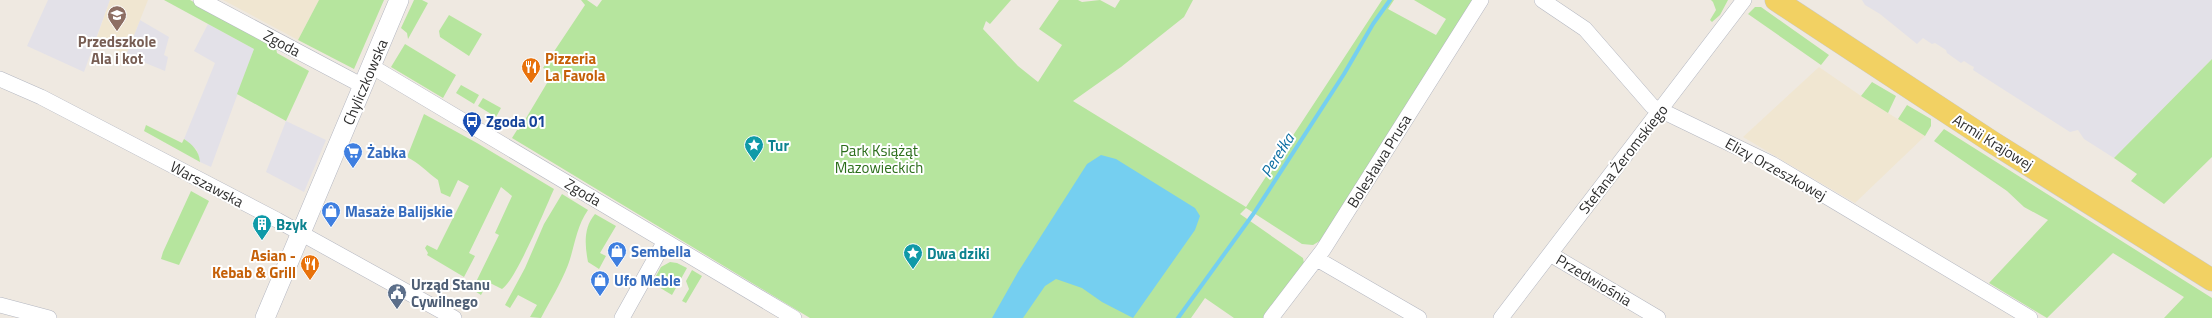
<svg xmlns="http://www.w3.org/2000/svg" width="2212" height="318" viewBox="0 0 2212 318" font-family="'Titillium Web',sans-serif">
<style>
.industrial{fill:#e3e1e8}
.education{fill:#f0e6d1}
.green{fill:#b6e59e}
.water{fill:#75cff0}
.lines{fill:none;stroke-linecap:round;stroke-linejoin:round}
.stream{stroke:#75cff0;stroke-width:4}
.minor-casing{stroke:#b4b7c1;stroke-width:16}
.tertiary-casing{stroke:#b4b7c1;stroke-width:20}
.primary-casing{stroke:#c9c9c9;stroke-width:23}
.minor{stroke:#fff;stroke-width:15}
.tertiary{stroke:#fff;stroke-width:19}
.primary{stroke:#f2d163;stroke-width:22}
.labels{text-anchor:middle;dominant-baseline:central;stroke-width:4;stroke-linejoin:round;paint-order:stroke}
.education-label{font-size:15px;font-weight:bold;fill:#785e54;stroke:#fff}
.street-label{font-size:15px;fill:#2e2e2e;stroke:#fff}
.food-label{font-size:15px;font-weight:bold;fill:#c56008;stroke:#fff;text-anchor:start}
.transit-label{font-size:15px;font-weight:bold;fill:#164399;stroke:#fff;text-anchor:start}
.culture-label{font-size:15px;font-weight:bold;fill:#0d838f;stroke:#fff;text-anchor:start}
.park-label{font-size:15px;fill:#2c6e1b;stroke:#fff}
.shop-label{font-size:15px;font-weight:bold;fill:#366cbe;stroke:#fff;text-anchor:start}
.service-label{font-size:15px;font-weight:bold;fill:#4e5e75;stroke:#fff;text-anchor:start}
.water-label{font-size:16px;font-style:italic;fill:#0d6fa3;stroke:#fff}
</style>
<rect width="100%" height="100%" fill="#efe9e1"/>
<path class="industrial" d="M48 0H110L84 72 27 46Z
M1862 0H2212V59L2114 158 2084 139 2078 130 2070 132 1973 70 1974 67 1970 65 1964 61 1961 63 1947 53 1946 50 1935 43 1932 44 1923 38 1917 44 1880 14 1865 5Z
M140 20 169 37 164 55 168 57 165 71 126 55Z
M208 24 254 49 211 167 200 162 197 150 184 139 215 63 194 51Z
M286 121 326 140 304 192 266 172Z"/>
<path class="education" d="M110 0H148L126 55 96 40Z
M223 0H319L298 40Z
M1819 67 1864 98 1925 136 1855 203 1743 137Z"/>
<path class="green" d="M164 0H190L273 45 276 48 277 53 309 71 286 121 237 94 254 49Z
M319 0H384L354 69 298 40Z
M414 0H422L428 3 408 39 407 33 401 28Z
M581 0H587L597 7 602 0H1011L990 24 986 21 983 29 1018 66 1038 82 1062 45 1039 29 1059 0H1078L1082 2 1100 0 1115 8 1120 0H1193L1184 17 1121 67 1073 101 1246 207 1382 0H1394L1388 9 1436 35 1446 19 1414 0H1474L1323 239 1313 245 1302 244 1246 208 1240 214 1303 258 1304 263 1264 318H1234L1205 298 1191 318H810L512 138 517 130H519L553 73 543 68 585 5Z
M1711 0H1728L1720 15 1712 22 1710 20 1716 10 1713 2Z
M1755 7H1761L1829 55 1821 65 1748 14Z
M449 15 482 34 469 56 440 37 439 31Z
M405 44 456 75 443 98 391 67Z
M2212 59V157L2164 204 2131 181 2137 174 2114 158Z
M1872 82 1896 96 1888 113 1861 96Z
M461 85 479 95 474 104 456 93Z
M483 98 501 108 496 117 478 106Z
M1907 105 1931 119V126L1925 136 1898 119Z
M424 114 477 143 554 189C545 209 516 280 502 289L488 282 481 295 470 288 472 283 475 284 499 235 495 233 512 196 501 187 469 253 475 256 464 277 427 255 428 253 425 248 427 245 437 250 469 186 458 180 450 197 441 193 438 180C427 172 419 163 407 157Z
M146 125 182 143 184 139C193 145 199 151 200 162L144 131Z
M1944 129 2212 298V318H2164L2184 297 2113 253 2047 318 1989 283 2048 220 2024 207 2007 191 1934 141Z
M191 191 209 201 179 265 161 259 163 252Z
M562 194 588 210C576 227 575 246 568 265 561 283 550 301 541 318L530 317 537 305 518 295 510 308 505 305 525 268 544 224Z
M595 214 616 226 600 253 606 256 599 269 588 262C585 246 583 228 595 214Z
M670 262 677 263 687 268 672 295 652 283 661 267Z
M692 270 702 276 686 303 682 301 689 289 686 281Z"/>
<path class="water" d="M1101 155 1116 159 1195 208 1200 216 1195 230 1133 318 1102 302 1082 288 1056 279 1045 286 1023 318H992L1018 272 1087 164Z"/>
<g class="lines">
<path class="stream" d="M1178 318 1254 213 1344 74 1373 24 1390 0"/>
<g class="minor-casing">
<path id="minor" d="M201 0 363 86
M1542 0 1585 29 1652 106 1772 164 2030 318
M371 66 794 318
M0 79 41 97 277 220 454 318
M1550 254 1658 318
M1317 259 1419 318
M0 305 49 318
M622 318 665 241
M1271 318 1323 250 1481 0
M1501 318 1744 0"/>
</g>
<g class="tertiary-casing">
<path id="tertiary" d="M265 318 399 0"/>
</g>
<g class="primary-casing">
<path id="primary" d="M1776 0 1992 142 2212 280"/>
</g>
<use href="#minor" class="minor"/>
<use href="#tertiary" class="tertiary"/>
<use href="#primary" class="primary"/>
</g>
<defs>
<g id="school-pin" transform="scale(1)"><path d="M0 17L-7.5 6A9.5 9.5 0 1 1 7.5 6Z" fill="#8d6e63" stroke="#fff"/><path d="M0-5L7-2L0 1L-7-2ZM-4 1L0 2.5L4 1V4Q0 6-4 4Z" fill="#fff"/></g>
<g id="restaurant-pin" transform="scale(1)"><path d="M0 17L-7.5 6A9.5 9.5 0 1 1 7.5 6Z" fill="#e8710a" stroke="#fff"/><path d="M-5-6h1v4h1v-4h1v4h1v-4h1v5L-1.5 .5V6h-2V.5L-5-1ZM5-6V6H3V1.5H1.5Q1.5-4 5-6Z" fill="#fff"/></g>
<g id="bus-pin" transform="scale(1)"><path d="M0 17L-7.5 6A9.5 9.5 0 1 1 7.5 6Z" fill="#1a4fb4" stroke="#fff"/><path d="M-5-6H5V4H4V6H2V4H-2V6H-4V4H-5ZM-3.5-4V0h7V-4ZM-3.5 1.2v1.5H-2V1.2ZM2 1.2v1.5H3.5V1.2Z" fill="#fff"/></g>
<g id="sight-pin" transform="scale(1)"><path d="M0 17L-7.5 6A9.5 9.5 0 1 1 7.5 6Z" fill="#0f9aa8" stroke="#fff"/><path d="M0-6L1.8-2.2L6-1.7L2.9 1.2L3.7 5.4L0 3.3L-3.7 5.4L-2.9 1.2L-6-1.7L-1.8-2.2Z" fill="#fff"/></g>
<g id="supermarket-pin" transform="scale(1)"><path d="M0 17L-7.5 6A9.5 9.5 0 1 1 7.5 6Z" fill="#3f7fe0" stroke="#fff"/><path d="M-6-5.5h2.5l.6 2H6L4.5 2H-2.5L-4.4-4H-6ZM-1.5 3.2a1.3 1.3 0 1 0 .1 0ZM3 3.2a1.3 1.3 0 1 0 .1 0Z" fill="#fff"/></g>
<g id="shop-pin" transform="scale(1)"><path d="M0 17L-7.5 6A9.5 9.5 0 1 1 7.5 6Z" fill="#3f7fe0" stroke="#fff"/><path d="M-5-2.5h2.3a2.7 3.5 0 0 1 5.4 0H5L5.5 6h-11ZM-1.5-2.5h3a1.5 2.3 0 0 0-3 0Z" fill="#fff"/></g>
<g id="building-pin" transform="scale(1)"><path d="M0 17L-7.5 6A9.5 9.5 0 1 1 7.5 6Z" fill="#0f9aa8" stroke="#fff"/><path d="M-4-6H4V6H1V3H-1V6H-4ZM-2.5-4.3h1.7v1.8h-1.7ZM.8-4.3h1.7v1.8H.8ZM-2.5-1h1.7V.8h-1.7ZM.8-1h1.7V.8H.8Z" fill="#fff"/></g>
<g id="civic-pin" transform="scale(1)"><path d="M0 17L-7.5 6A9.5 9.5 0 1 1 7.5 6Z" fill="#5c6f8a" stroke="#fff"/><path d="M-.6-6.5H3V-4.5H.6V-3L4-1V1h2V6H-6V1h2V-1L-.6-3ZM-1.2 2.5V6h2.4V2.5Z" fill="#fff"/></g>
</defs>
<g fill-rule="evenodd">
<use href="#school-pin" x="117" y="15"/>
<use href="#restaurant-pin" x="531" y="67"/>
<use href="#bus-pin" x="472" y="121"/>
<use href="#sight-pin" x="754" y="145"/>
<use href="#supermarket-pin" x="353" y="152"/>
<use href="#shop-pin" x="331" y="211"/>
<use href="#building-pin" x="262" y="224"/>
<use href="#shop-pin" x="617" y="251"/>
<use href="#sight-pin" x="913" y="253"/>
<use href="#restaurant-pin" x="310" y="264"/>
<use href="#shop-pin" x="600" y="280"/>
<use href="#civic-pin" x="397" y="293"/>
</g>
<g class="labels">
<g class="education-label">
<text x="117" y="41">Przedszkole<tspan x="117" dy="17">Ala i kot</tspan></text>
</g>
<g class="street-label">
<text transform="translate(282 43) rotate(28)">Zgoda</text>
<text transform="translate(365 82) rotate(-67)">Chyliczkowska</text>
<text transform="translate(1993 142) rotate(32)">Armii Krajowej</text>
<text transform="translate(1623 159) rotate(-52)">Stefana Żeromskiego</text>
<text transform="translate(1379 161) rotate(-58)">Bolesława Prusa</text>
<text transform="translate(1776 169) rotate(29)">Elizy Orzeszkowej</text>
<text transform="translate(207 184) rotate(28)">Warszawska</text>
<text transform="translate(583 192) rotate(31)">Zgoda</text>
<text transform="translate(1594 280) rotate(31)">Przedwiośnia</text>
</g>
<g class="food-label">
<text x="545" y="58">Pizzeria<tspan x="545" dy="17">La Favola</tspan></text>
<text x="296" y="255" text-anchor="end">Asian -<tspan x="296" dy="17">Kebab &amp; Grill</tspan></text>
</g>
<g class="transit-label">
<text x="486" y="121">Zgoda 01</text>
</g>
<g class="culture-label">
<text x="768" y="145">Tur</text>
<text x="276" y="224">Bzyk</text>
<text x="927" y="253">Dwa dziki</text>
</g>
<g class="park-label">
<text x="879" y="150">Park Książąt<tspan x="879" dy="17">Mazowieckich</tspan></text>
</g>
<g class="shop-label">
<text x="367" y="152">Żabka</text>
<text x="345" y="211">Masaże Balijskie</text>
<text x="631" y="251">Sembella</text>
<text x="614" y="280">Ufo Meble</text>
</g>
<g class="service-label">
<text x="411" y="284">Urząd Stanu<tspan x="411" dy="17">Cywilnego</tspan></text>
</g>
<g class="water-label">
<text transform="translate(1277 155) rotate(-58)">Perełka</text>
</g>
</g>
</svg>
